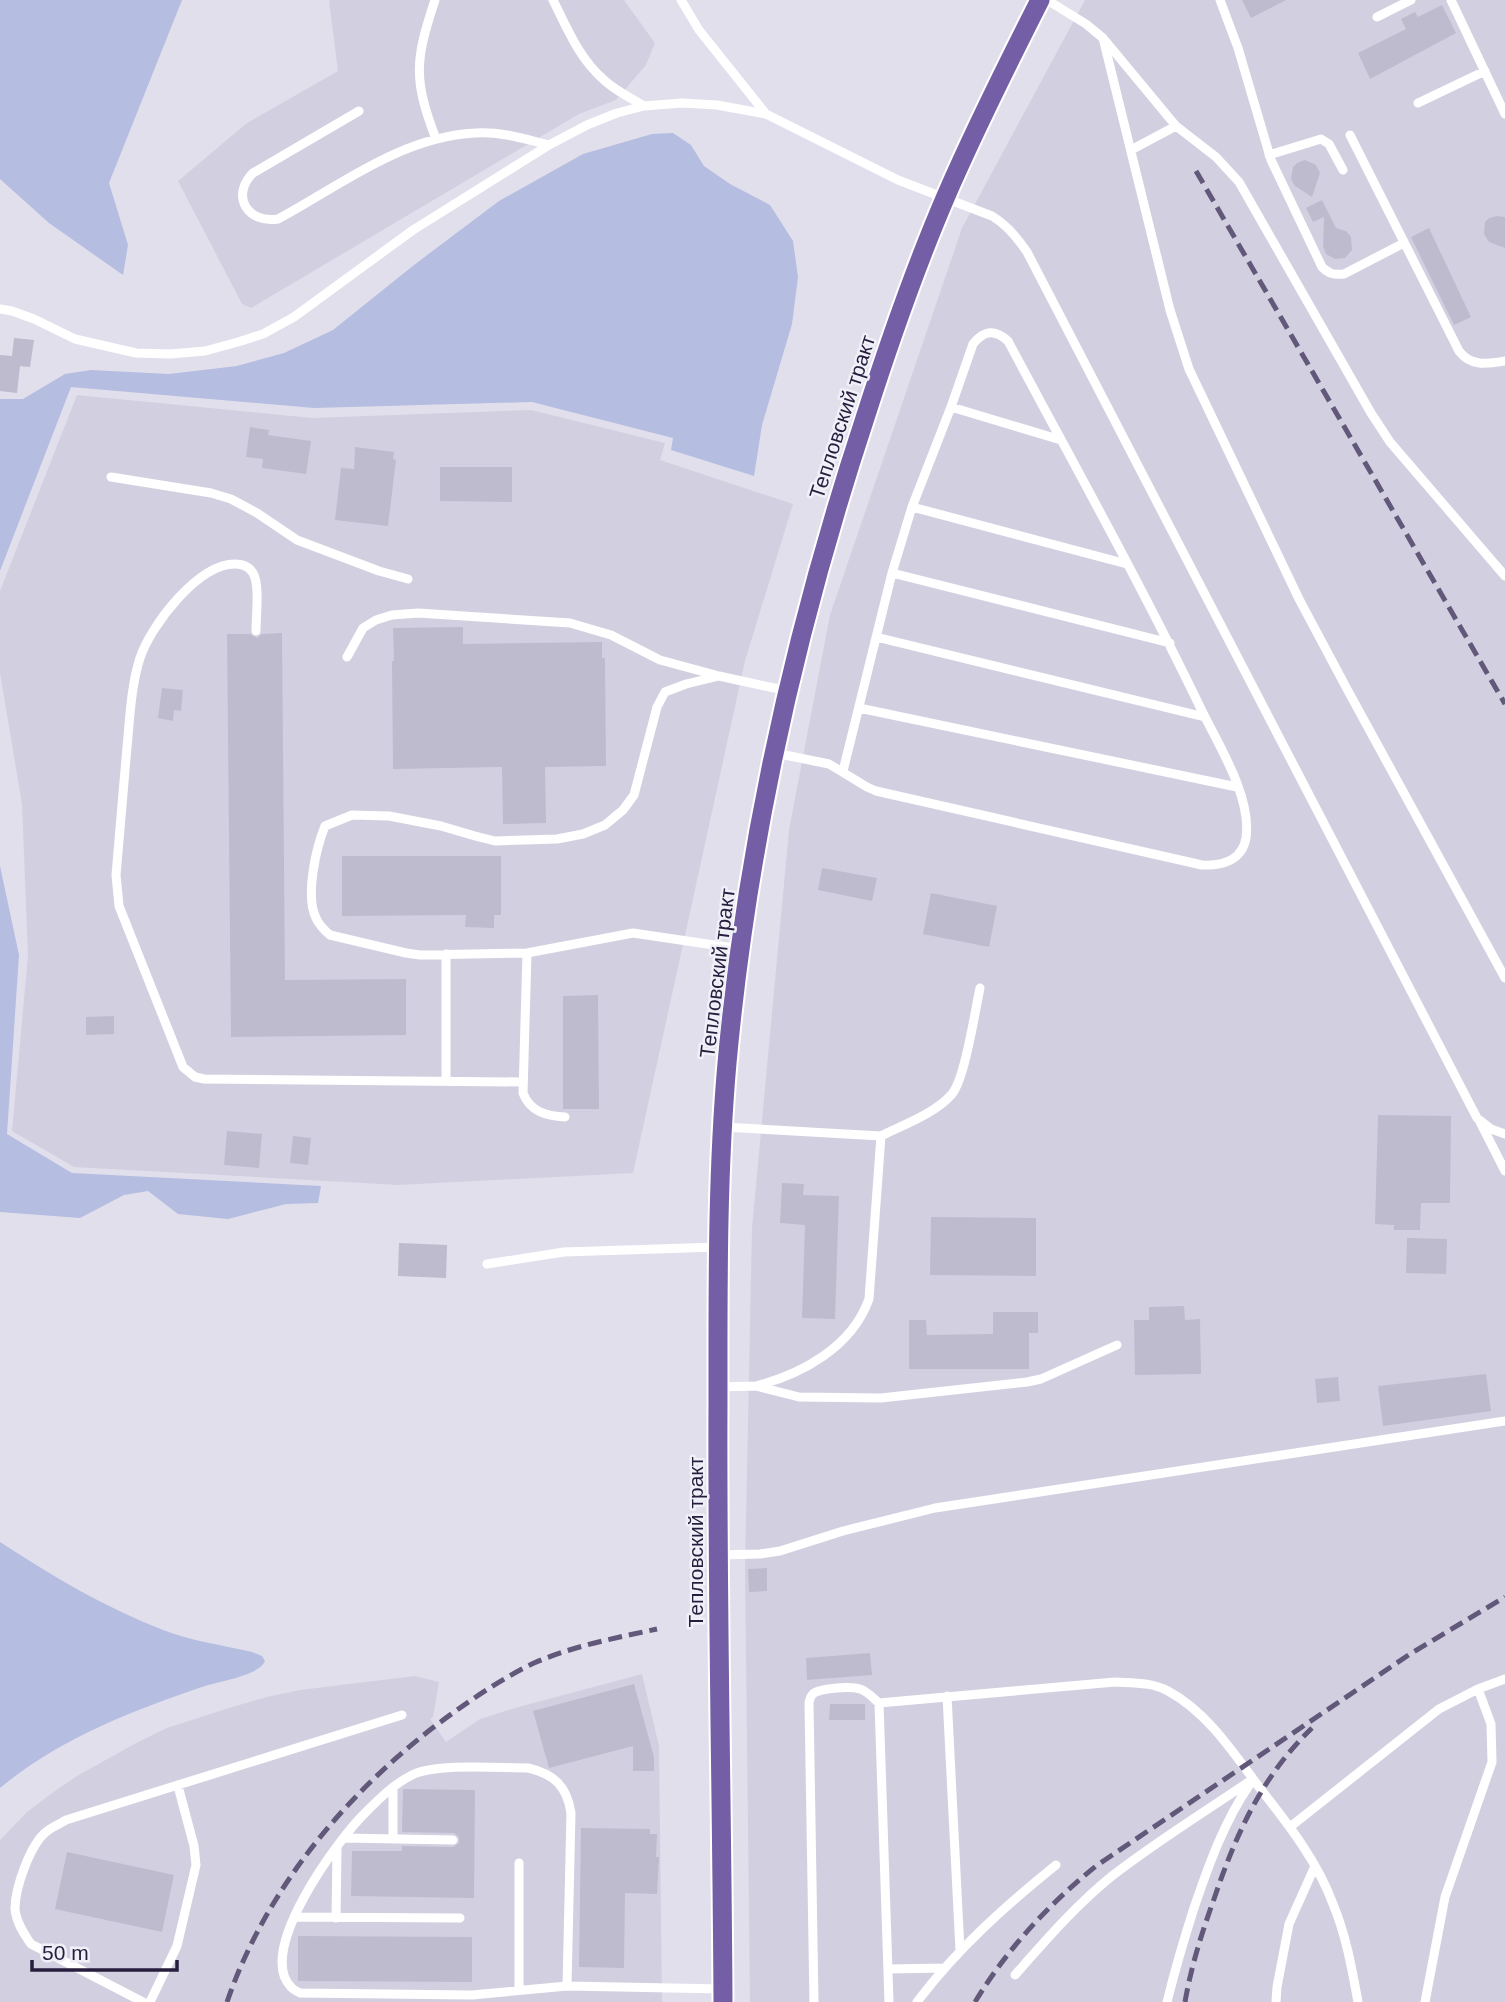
<svg xmlns="http://www.w3.org/2000/svg" width="1505" height="2002" viewBox="0 0 1505 2002" font-family="Arial,sans-serif">
<style>
.built{fill:#d2d0e0}
.green{fill:#b5bde0}
.building{fill:#bdbbcd}
.lines{fill:none;stroke-linecap:round;stroke-linejoin:round}
.primary-casing{stroke:#fff;stroke-width:23}
.service{stroke:#fff;stroke-width:9}
.primary{stroke:#745fa7;stroke-width:19}
.rail{stroke:#62587a;stroke-width:5;stroke-dasharray:14 7;stroke-linecap:butt}
.labels{text-anchor:middle;dominant-baseline:central;stroke-width:5;stroke-linejoin:round;paint-order:stroke}
.street-label{font-size:21px;fill:#271e3e;stroke:#f0f0f8}
</style>
<rect width="100%" height="100%" fill="#e1dfec"/>
<path class="built" d="M331 0H624L655 43 646 65 616 100 579 114 251 308 242 304 178 181 247 123 338 71 329 1Z
M1085 0H1505V2002H750L745 1569 752 1228 789 830 830 615 962 228Z
M77 395 312 418 531 410 665 443 660 460 793 504 745 661 633 1173 398 1185 74 1167 12 1131 28 956 22 804 0 673V591Z
M642 1674 659 1746 662 2002H0V1840L27 1812 52 1793 77 1776 138 1742 167 1728 232 1707 267 1697 300 1690 415 1676 439 1682 433 1717 430 1719 446 1742 480 1719 515 1708Z"/>
<path class="green" d="M0 0H182L109 183 128 245 123 275 49 223 0 179Z
M673 133 691 145 704 166 730 184 770 205 793 241 798 277 792 324 762 425 754 476 671 450 673 438 532 402 314 408 71 387 0 571V399H23L65 374 91 370 169 374 237 366 284 353 333 330 414 265 499 201 583 154 652 134Z
M0 866 19 955 7 1134 72 1173 321 1186 318 1203 286 1204 228 1219 178 1214 148 1191 124 1195 80 1218 0 1212Z
M0 1542C52 1576 104 1607 163 1630 191 1641 222 1645 252 1652L262 1656 265 1661C259 1676 218 1681 202 1687 131 1711 59 1739 0 1788Z"/>
<path class="building" d="M1242 0H1286L1251 18Z
M1442 5 1456 33 1370 79 1358 53 1406 29 1401 19 1415 12 1418 17Z
M1305 160 1316 165 1320 173 1312 197 1295 186 1291 179 1293 167 1297 163Z
M1322 200 1336 228 1346 231 1351 237 1352 250 1345 258 1335 259 1326 254 1323 246 1324 217 1313 222 1306 208Z
M1497 216 1505 217V248L1489 242 1484 234 1485 222 1489 218Z
M1429 228 1471 317 1454 325 1411 237Z
M14 338 34 340 30 367 20 366 17 393 0 391V355L12 356Z
M250 427 269 430 268 435 311 441 306 474 262 468 263 459 246 457Z
M355 447 394 452 393 459 396 460 388 526 335 520 341 468 354 469Z
M440 467H512V502L440 501Z
M463 627V644L602 642V658H605L606 766 545 767 546 823 503 824 502 767 393 769 392 661H394L393 628Z
M282 633 285 980 406 979V1035L231 1037 227 634H250L257 638 262 634Z
M162 688 183 690 181 711 174 710 173 721 158 718Z
M342 856H501V915H494V928L465 927 466 915 342 916Z
M822 868 877 878 872 901 818 890Z
M931 893 997 906 989 947 923 934Z
M598 995 599 1109H563V996Z
M114 1016V1034L86 1035V1017Z
M1378 1115 1451 1116 1450 1203H1421L1420 1230H1394V1225L1375 1224Z
M227 1131 262 1134 259 1168 224 1165Z
M293 1136 311 1138 308 1165 290 1163Z
M782 1183 804 1184 803 1195 839 1196 835 1319 802 1318 805 1225 780 1223Z
M931 1217 1036 1218V1276L930 1275Z
M1407 1238 1447 1239 1446 1274 1406 1273Z
M399 1243 447 1245 446 1278 398 1276Z
M1184 1306 1185 1320 1200 1319 1201 1374 1135 1375 1134 1320H1149V1307Z
M993 1312H1038V1333H1029V1369H909V1320H926L927 1335 993 1334Z
M1486 1374 1491 1411 1383 1426 1378 1386Z
M1338 1377 1340 1401 1317 1403 1315 1379Z
M767 1568V1591L749 1592 748 1569Z
M870 1653 872 1675 807 1680 806 1658Z
M634 1684 654 1757V1771H633V1746L549 1768 533 1711Z
M830 1704H865V1720H829Z
M403 1789 475 1790 474 1898 351 1896 352 1851H402V1846L453 1847 459 1843V1837L454 1833 402 1832Z
M581 1828 650 1829V1834H657L656 1857H659L657 1894 625 1893 624 1968 579 1967Z
M67 1852 174 1875 162 1932 55 1909Z
M298 1936 472 1937V1982L298 1981Z"/>
<g class="lines">
<g class="primary-casing">
<path id="primary" d="M723 2002C722 1802 717 1603 718 1403 718 1290 717 1176 727 1063 747 844 796 627 865 418 889 343 915 268 946 196 975 129 1007 65 1040 0"/>
</g>
<path class="service" d="M435 0C415 60 413 79 436 139
M553 0C567 28 579 58 603 79 614 90 631 98 644 106
M681 0 699 30 766 114
M1047 0 1086 24 1103 38 1176 126 1216 157 1239 182 1371 413 1390 442 1505 576
M1220 0 1238 48 1271 160 1322 267C1329 274 1334 275 1344 274L1404 243
M1451 0 1505 114
M1377 17 1411 0
M1103 38 1170 310 1189 369 1299 599 1347 689 1505 978
M1418 103 1485 71
M359 111 253 173C230 196 248 224 278 219 341 185 401 137 475 133 500 131 525 139 549 145
M1350 135 1459 351C1471 367 1487 364 1505 361
M1131 150 1176 126
M1269 155 1321 139 1329 144 1343 170
M0 309 12 311 34 319 75 339 136 353 170 354 205 351 238 342 263 334 294 317 413 230 549 145 587 125 617 113 644 106 682 103 717 105 766 114 898 180 992 216C1007 225 1017 237 1027 252L1477 1118 1491 1129 1505 1134
M951 407 1061 440
M111 477 211 493 231 499 257 513 297 540 379 571 408 579
M912 507 1127 564
M892 573 1170 643
M256 631C256 615 260 585 253 573 249 566 242 564 235 564 198 564 151 625 140 658 131 686 130 717 127 747 123 790 120 832 116 875L119 906 183 1067 195 1077 204 1079 522 1082
M876 637 1205 717
M347 657 363 628 376 620 392 615 418 613 570 623 611 635 660 660 719 676 788 691
M719 676 686 684 665 692 657 707 634 795 623 810 605 825 583 834 557 839 495 841 475 836 441 826 389 816 352 815 325 826C316 848 305 896 316 918 319 925 324 930 330 935L406 953 420 955 527 953 633 933 741 949
M859 708 1237 787
M775 753 829 764 867 787 876 791 1202 865C1221 866 1242 861 1246 838 1252 797 1218 744 1201 709 1141 584 1073 463 1008 341 995 329 984 330 973 344L951 407 912 507 892 573 843 771
M527 953 523 1093C530 1112 547 1116 565 1117
M446 1081V954
M1480 1122 1505 1171
M723 1127 881 1136 869 1299C852 1347 802 1374 756 1386
M881 1136C903 1125 936 1113 952 1094 965 1078 975 1011 980 988
M487 1264 564 1252 718 1247
M718 1387 756 1386 799 1397 881 1398 1027 1382 1041 1379 1117 1345
M718 1555 760 1554 780 1551 843 1531 935 1508 1505 1421
M947 1696 960 1950
M1290 1827 1439 1709 1478 1689 1505 1679
M344 1838 453 1840
M393 1839V1787
M294 1917 460 1918
M336 1918 337 1850
M888 1969 944 1968
M1015 1975C1046 1940 1076 1905 1112 1876 1157 1841 1206 1811 1253 1779
M567 1986 571 1813C567 1786 554 1774 528 1768 498 1768 437 1763 412 1775 394 1784 380 1798 366 1812 339 1838 255 1951 291 1987 293 1990 297 1991 300 1993L472 1995 567 1986 723 1989
M519 1990V1863
M143 2002 31 1944C24 1934 16 1922 15 1909 15 1888 30 1845 46 1832 52 1827 60 1824 66 1820L402 1715
M150 2002 177 1946 196 1865 194 1846 178 1786
M814 2002 809 1703C810 1699 810 1696 814 1693 822 1688 851 1686 860 1689 867 1691 873 1698 879 1703
M889 2002 879 1703 1115 1682C1133 1683 1152 1682 1168 1691 1207 1712 1233 1752 1259 1787 1287 1823 1317 1860 1333 1904 1346 1935 1352 1969 1358 2002
M917 2002C957 1949 1005 1906 1056 1865
M1167 2002C1175 1970 1184 1939 1194 1908 1209 1864 1224 1822 1250 1784
M1276 2002 1277 1987 1289 1924 1315 1866
M1425 2002 1445 1897 1492 1762 1491 1724 1478 1689"/>
<use href="#primary" class="primary"/>
<path class="rail" d="M1196 171 1505 704
M227 2002C268 1883 355 1782 457 1710 481 1693 507 1676 534 1663 573 1646 615 1638 657 1629
M975 2002C1007 1949 1048 1905 1096 1866L1410 1654 1505 1597
M1185 2002C1191 1967 1202 1932 1214 1899 1236 1834 1262 1776 1312 1728"/>
</g>
<g class="labels">
<g class="street-label">
<text transform="translate(842 417) rotate(-72)">Тепловский тракт</text>
<text transform="translate(717 973) rotate(-83)">Тепловский тракт</text>
<text transform="translate(695 1542) rotate(-90)">Тепловский тракт</text>
</g>
</g>
<path d="M32 1960v10h145v-10" fill="none" stroke="#271e3e" stroke-width="3.5"/>
<text x="42" y="1960" font-size="21" fill="#271e3e" stroke="#f0f0f8" stroke-width="5" paint-order="stroke">50 m</text>
</svg>
